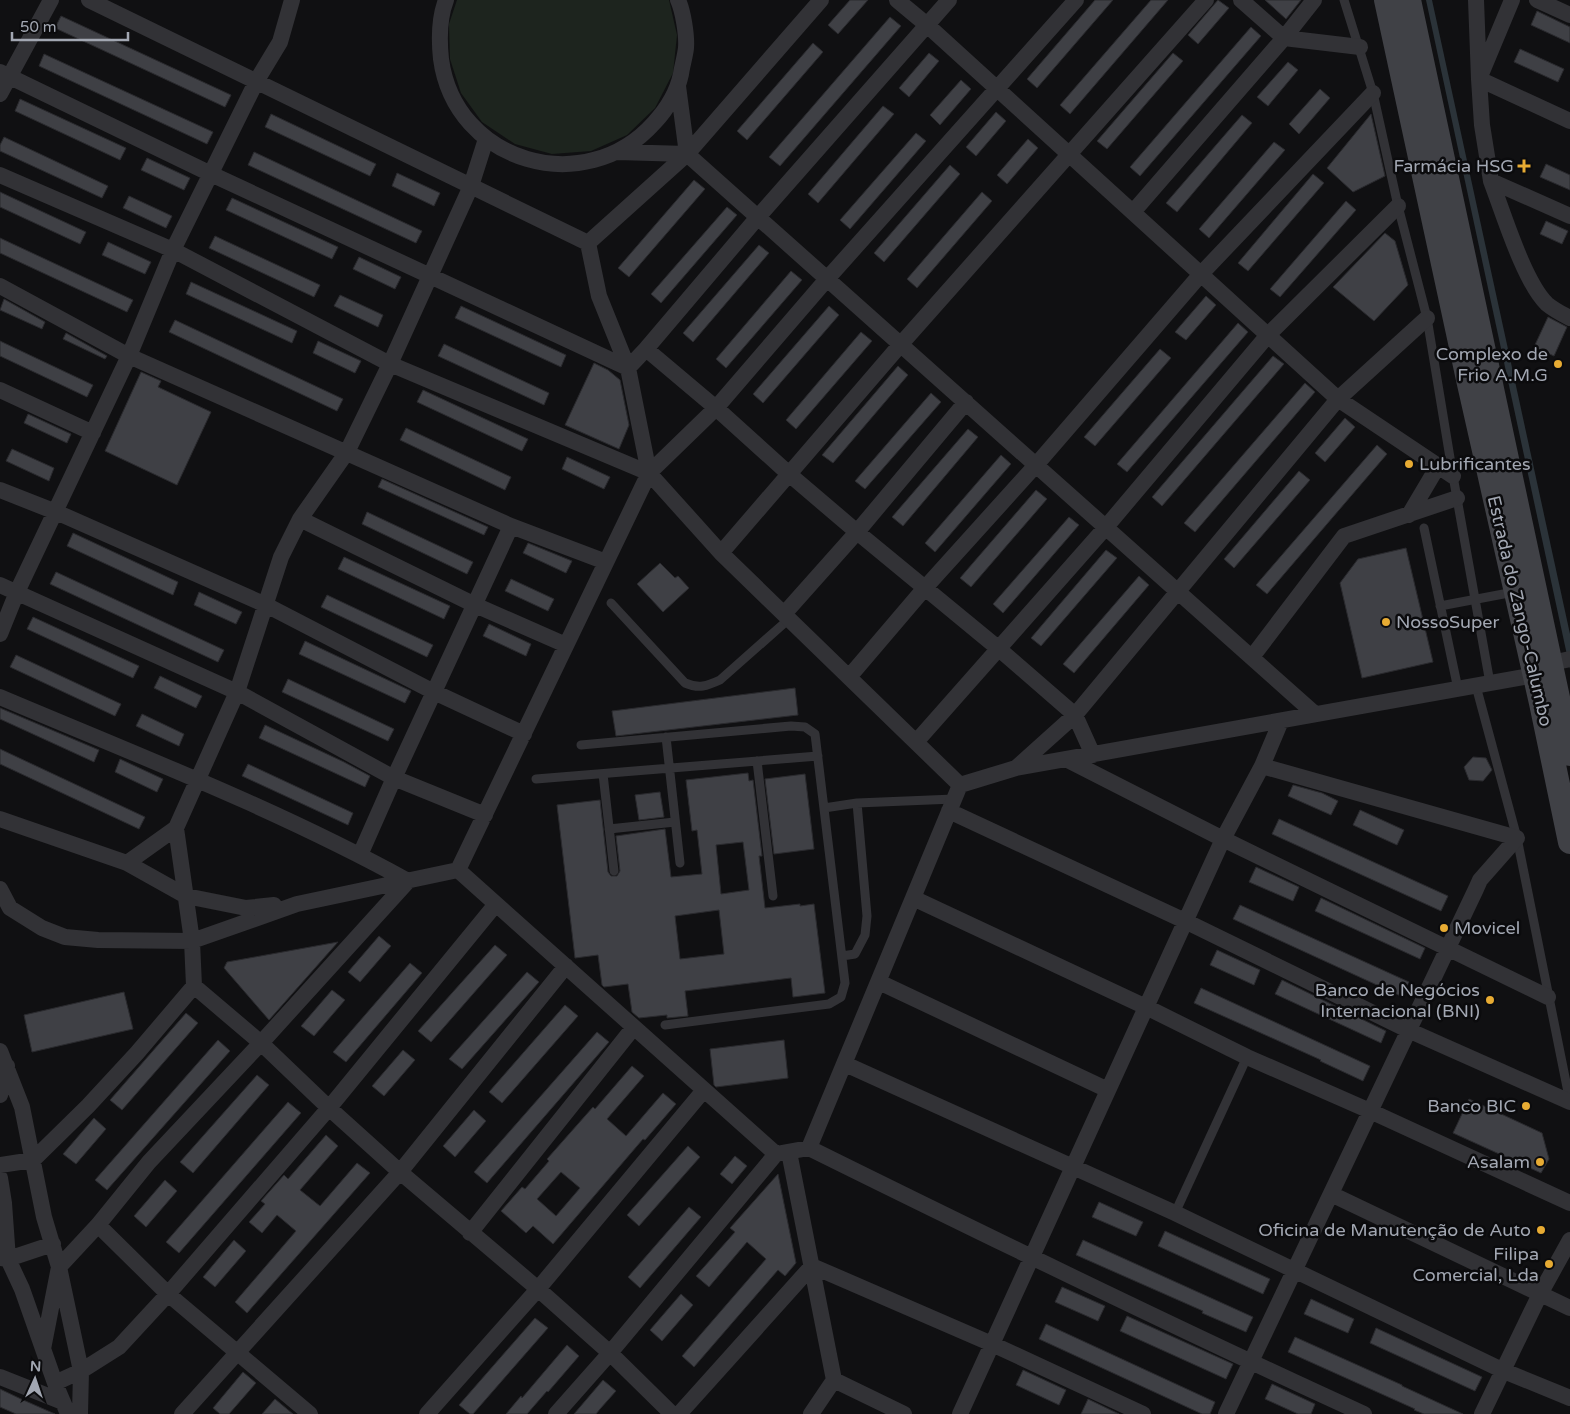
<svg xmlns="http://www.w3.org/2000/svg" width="1570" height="1414" viewBox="0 0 1570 1414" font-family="'Varela Round',sans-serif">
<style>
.green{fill:#1d241e}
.water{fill:#2b3339}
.building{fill:#3f4045;stroke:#2a2a2e;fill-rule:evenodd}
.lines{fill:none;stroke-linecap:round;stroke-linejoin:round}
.lane{stroke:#323236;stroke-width:9}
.street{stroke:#323236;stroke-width:16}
.secondary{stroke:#404146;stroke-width:24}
.poi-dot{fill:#e7ab33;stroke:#0b0b0d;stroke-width:2}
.labels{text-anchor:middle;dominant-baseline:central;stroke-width:5;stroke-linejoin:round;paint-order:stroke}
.poi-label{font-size:18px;fill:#a2a7b2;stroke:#0b0b0d;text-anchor:end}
.street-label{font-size:18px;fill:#a2a7b2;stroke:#0b0b0d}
</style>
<rect width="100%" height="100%" fill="#101012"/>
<path class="green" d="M457 0H669L677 35 673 73 655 108 627 135 591 151 552 154 515 144 482 122 461 93 450 59 449 24Z"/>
<path class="water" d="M1426 0H1432L1570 634V669Z"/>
<path class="building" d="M850 0H868L838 34 828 25Z
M1095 0H1113L1037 88 1027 79Z
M1151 0H1168L1070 114 1060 105Z
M1218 0 1229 8 1198 44 1188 35Z
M1265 0H1301L1286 19Z
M1537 11 1570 27V43L1531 25Z
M61 16 231 95 225 107 55 28Z
M890 17 901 26 780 166 769 157Z
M1251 27 1261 36 1140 176 1130 167Z
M813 43 823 52 747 140 737 131Z
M1520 49 1564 69 1558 82 1514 62Z
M929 53 939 61 909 97 899 88Z
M1173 53 1183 61 1107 149 1097 141Z
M44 54 213 132 207 144 39 66Z
M1288 62 1298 70 1268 106 1257 97Z
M961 80 971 89 940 125 930 115Z
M1320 89 1330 98 1299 134 1289 124Z
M20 99 126 148 120 160 15 111Z
M883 106 894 114 818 203 808 194Z
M996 112 1006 121 976 156 966 147Z
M271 114 376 164 370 176 265 127Z
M1371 114 1385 176 1353 192 1327 168Z
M1242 115 1252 123 1177 212 1166 203Z
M916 133 926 141 850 229 840 220Z
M4 137 108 186 102 198 0 151V145Z
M1028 139 1038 148 1007 184 997 175Z
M1274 142 1285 150 1209 238 1199 229Z
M254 152 422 231 416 243 248 165Z
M147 158 190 178 184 190 141 170Z
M1546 164 1570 175V190L1540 177Z
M950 165 960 174 884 262 874 253Z
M397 173 440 193 434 206 392 186Z
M1313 174 1324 183 1248 271 1238 263Z
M694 180 705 189 629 277 618 268Z
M0 192 86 232 80 244 0 207Z
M982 192 992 201 917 288 907 279Z
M129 196 172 216 166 228 123 208Z
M232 198 338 247 332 259 226 210Z
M1346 201 1356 210 1280 297 1270 289Z
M727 207 737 215 661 303 651 294Z
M1546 221 1568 231 1562 244 1540 234Z
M1385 233 1395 241 1408 285 1374 321 1333 287Z
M215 236 320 285 314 297 209 248Z
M0 238 133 300 127 312 0 253Z
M108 242 151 262 145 274 102 255Z
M759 245 769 253 693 342 683 333Z
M359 257 401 277 395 289 353 269Z
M791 271 802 280 726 368 716 359Z
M191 282 297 331 292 343 186 294Z
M340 295 383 315 378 327 334 306Z
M1206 296 1216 305 1186 340 1175 332Z
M4 299 45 322 42 329 0 310Z
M461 306 566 355 561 367 455 318Z
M829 306 839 315 763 403 753 394Z
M1548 317 1567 327 1554 356 1534 347Z
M175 320 343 399 337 411 169 332Z
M1238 323 1248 332 1127 472 1117 464Z
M861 332 872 341 796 429 786 420Z
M66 333 107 356 105 359 63 339Z
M0 341 93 385 87 397 0 356Z
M318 341 361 361 355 373 313 353Z
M444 344 549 393 544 405 438 356Z
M1160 349 1171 358 1095 446 1084 437Z
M1273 356 1284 364 1162 506 1152 497Z
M594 363 608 370 620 380 629 425 619 449 565 425Z
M898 366 908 375 833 463 822 455Z
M141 372 161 381 158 387 211 412 177 485 105 451Z
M1305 383 1315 392 1195 532 1184 523Z
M423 390 528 439 522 451 417 402Z
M931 393 941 402 865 489 855 481Z
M28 414 71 434 67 443 24 423Z
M1345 418 1355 427 1325 462 1315 453Z
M406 428 511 477 505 490 400 440Z
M968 429 978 437 903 526 892 517Z
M1377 445 1387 454 1267 594 1256 585Z
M12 449 54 468 49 481 6 461Z
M1001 455 1011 464 935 552 925 543Z
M567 457 610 477 604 489 562 469Z
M1299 471 1310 480 1234 568 1224 559Z
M382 479 488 527 484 535 378 487Z
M1036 490 1047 499 971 587 960 578Z
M367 512 473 562 467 574 362 524Z
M1069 517 1079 525 1003 613 993 604Z
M73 533 178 582 173 595 67 546Z
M528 543 572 561 566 573 523 553Z
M1406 548 1433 662 1362 678 1340 583 1358 559Z
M1106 550 1117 558 1041 646 1031 638Z
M344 557 450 606 444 619 338 569Z
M660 563 675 578 678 576 689 588 663 612 637 584Z
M56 572 224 650 218 662 50 584Z
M1139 576 1149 585 1074 673 1063 664Z
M511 579 554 599 548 611 505 591Z
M199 592 242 612 236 624 194 605Z
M327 595 433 645 427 657 321 607Z
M33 617 139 666 133 678 27 629Z
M489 624 531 644 526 656 483 636Z
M305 641 411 691 405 703 299 654Z
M16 655 121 704 115 716 10 667Z
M160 676 202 696 196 708 154 688Z
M288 679 394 729 388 741 282 692Z
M795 688 798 715 616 736 612 711Z
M0 708 99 750 94 762 0 719Z
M142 714 184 734 179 746 136 726Z
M265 725 344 762 370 776 365 787 259 738Z
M0 749 145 817 139 829 0 764Z
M1473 757 1486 758 1492 770 1483 781 1469 780 1464 767Z
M120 759 163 779 157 792 115 772Z
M248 764 353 813 348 825 242 776Z
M748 773 749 781 753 780 762 856H759L765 908 800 904V906L814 904 825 993 793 997 791 978 685 991 688 1016 667 1018V1015L639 1018 632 1012 628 984 604 987 602 985 598 955 575 958 557 805 600 800 608 872 611 876H617L620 871 616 836 665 829 671 877 702 874 697 830 692 831 686 780ZM743 842 749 890 721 894 716 845ZM719 910 724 954 680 959 675 916Z
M805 774 814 849 774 854 765 779Z
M1293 785 1322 793 1338 801 1331 815 1288 796Z
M660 792 664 817 639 820 635 795Z
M1360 810 1404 830 1397 845 1353 825Z
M1279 819 1448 896 1441 911 1272 834Z
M1256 867 1299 887 1293 901 1249 882Z
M1321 898 1425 948 1420 959 1315 911Z
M1240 905 1409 982 1403 997 1233 919Z
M379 936 391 946 360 982 348 972Z
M338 942 269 1020 224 968 227 962Z
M495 945 507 955 431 1042 418 1031Z
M1217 950 1260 970 1254 985 1210 965Z
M410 963 422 973 346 1062 333 1052Z
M527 972 539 982 462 1069 449 1059Z
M1282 980 1386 1031 1381 1043 1275 994Z
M1201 988 1370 1066 1363 1081 1320 1061 1321 1060 1194 1003Z
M332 990 345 1000 314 1036 301 1026Z
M124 992 133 1029 32 1052 24 1015Z
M565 1005 578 1016 502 1103 489 1092Z
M186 1013 198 1023 122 1110 110 1100Z
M597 1032 609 1042 487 1183 474 1172Z
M218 1040 230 1051 107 1190 95 1180Z
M784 1040 788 1078 716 1087 714 1085 710 1049Z
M403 1050 415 1060 384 1096 372 1086Z
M632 1066 644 1076 607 1119 626 1136 663 1093 676 1104 645 1140 643 1139 553 1244 533 1226 526 1233 501 1211 522 1187 525 1189 549 1161 547 1159 593 1107 595 1109ZM561 1172 580 1188 556 1216 537 1199Z
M257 1075 269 1085 193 1173 180 1162Z
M1469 1099 1542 1133 1549 1159 1541 1173 1453 1133Z
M288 1102 301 1113 179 1253 166 1242Z
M474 1110 486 1121 455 1157 443 1146Z
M94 1118 106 1129 76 1164 63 1154Z
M326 1135 338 1146 300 1190 320 1206 357 1163 370 1173 247 1313 235 1302 296 1231 277 1215 262 1233 249 1222 265 1204 261 1201 284 1175 288 1179Z
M688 1146 700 1157 639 1226 627 1215Z
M735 1156 747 1166 732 1184 720 1174Z
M778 1174 796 1263 785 1276 778 1270 694 1367 682 1356 766 1259 747 1242 709 1287 696 1276 735 1232 730 1228Z
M165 1180 177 1191 146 1227 134 1216Z
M1099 1202 1143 1222 1136 1236 1092 1217Z
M689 1207 701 1217 640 1288 628 1277Z
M1165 1231 1270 1279 1263 1294 1158 1246Z
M234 1240 246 1251 215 1287 203 1277Z
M1083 1240 1253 1317 1246 1332 1202 1313 1203 1311 1076 1255Z
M1062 1287 1105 1306 1098 1321 1055 1302Z
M681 1294 693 1305 662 1341 650 1330Z
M1311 1299 1354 1319 1348 1333 1304 1314Z
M1127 1316 1233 1364 1226 1379 1120 1331Z
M535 1318 548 1328 473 1414H470L459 1405Z
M1046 1324 1215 1402 1210 1414H1202L1039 1339Z
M1376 1328 1482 1377 1475 1391 1370 1343Z
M1295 1337 1402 1385V1386L1463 1414H1424L1414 1410 1415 1409 1288 1352Z
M567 1345 579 1356 548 1392 547 1391 527 1414H506L521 1396 522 1398Z
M1023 1370 1066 1390 1059 1405 1016 1385Z
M243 1372 256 1383 229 1414H220L213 1408Z
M603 1380 616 1391 600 1409 596 1414H574Z
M1272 1384 1315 1404 1311 1414H1298L1265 1399Z
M0 1389 21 1399 55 1414H16L0 1407Z
M275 1399 293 1414H262Z
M1088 1399 1119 1414H1081Z"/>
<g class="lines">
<path class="lane" d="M1344 0 1373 93 1398 206 1427 318 1453 476 1490 683
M1424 528 1458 689
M611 603 685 683C699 689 707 686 720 680L789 619
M1440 606 1514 592
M1476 686 1517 838 1570 1102
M666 737 680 863
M581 745 791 726 805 727 815 734 845 983 841 997 829 1004 665 1025
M757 761 773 896
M603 774 614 871
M536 779 818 756
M824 808 857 803 954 799
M609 829 675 822
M842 956 855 954 865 935 867 916 857 803
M1175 1213 1247 1057"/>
<path class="street" d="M89 0 588 243
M446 0C439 18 439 40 441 59 455 163 585 200 654 123 667 109 677 93 681 74 682 66 685 57 686 48 687 35 683 11 678 0
M897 0 927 25 1338 399 1453 476
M1241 0 1284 38 1360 47
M1476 0 1479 79 1570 121
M1512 0 1479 79 1482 125 1491 181 1570 216
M1537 0 1570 15
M0 72 211 174 628 368 646 349 758 217 949 0
M678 86 687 154
M0 94 51 0
M617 152 687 154 1315 714
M0 175 173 250 390 364 649 473 721 553 960 785
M1491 181C1503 212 1524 282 1547 304 1554 310 1562 314 1570 318
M1133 212 1284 38 1314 0
M588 243 687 154 821 0
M588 243 599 296 628 368 649 473
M0 286 129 356 511 526 606 562
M646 349 716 408 789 474 857 532 999 649 1075 715 1093 755
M0 390 93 433
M0 490 56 512 266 605 434 692 524 734
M1409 515 1438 466
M300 519 475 605 566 645
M721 553 901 344 1206 0
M0 585 237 692 394 778 485 815
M784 614 857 532 966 402
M0 634 17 592 129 356 173 250 257 80 280 42 292 0
M1252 657 1344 536 1457 498
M1551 663 1570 659
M849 677 924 589 1036 465 1201 274 1373 93
M0 697C137 755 277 809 408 881L261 1043 149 1162 98 1225 59 1267 43 1349
M916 742 1106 527 1268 335 1398 206
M1066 759 1223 839 1548 997
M1016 768 1075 715 1338 399 1427 318
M960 785 1016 768 1535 675
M949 811 1185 921 1408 1030 1570 1102
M0 819 127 863 186 896 246 908 274 905
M360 855 394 778 511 526
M127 863 176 828 237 692 281 557 300 519 347 452 390 364 471 186 486 139
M458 870 649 473 716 408 827 279 1076 0
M458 870 776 1154 809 1148 960 785
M0 889 10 908 42 928 65 937 98 940 192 941 297 904 458 870
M913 898 1146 1007 1247 1057 1370 1111 1570 1203
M879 982 1108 1090
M194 986 261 1043 329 1108 400 1172 538 1289 610 1353 672 1414
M0 1051 22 1107 44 1217 59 1267 81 1371 80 1414
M845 1064 1175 1213 1504 1371 1570 1398
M0 1095 7 1066
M809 1148C993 1239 1177 1329 1364 1414
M789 1152 834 1380 811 1414
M0 1165 33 1160 88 1106 137 1053 194 986 192 941 176 828
M0 1178 4 1203 8 1259 22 1289 55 1383 68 1414
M1331 1194 1570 1308
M98 1225 168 1294 310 1414
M470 1233 634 1027
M0 1258 8 1259 53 1244
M0 1377 63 1402
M834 1380 904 1414
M55 1383 81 1371 119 1347 168 1294 329 1108 496 904
M182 1414 400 1172 566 966
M427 1414 538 1289 704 1090
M556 1414 610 1353 776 1154
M679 1414 812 1266 992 1344 1143 1414
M960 1414 1223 839 1262 766 1281 721
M1226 1414 1476 889 1480 880 1517 838 1262 766
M1482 1414 1540 1294 1570 1240"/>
<path class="secondary" d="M1386 0 1469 384 1541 703 1570 842
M1409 0 1570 754"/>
</g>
<g class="poi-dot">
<path d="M1521.5 158.5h5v5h5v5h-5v5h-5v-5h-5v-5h5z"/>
<circle cx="1558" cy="364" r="5"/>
<circle cx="1409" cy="464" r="5"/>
<circle cx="1386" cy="622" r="5"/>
<circle cx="1444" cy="928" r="5"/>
<circle cx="1490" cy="1000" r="5"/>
<circle cx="1526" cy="1106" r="5"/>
<circle cx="1540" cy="1162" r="5"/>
<circle cx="1541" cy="1230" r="5"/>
<circle cx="1549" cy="1264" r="5"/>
</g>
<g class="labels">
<g class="poi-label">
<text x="1514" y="166">Farmácia HSG</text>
<text x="1548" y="354">Complexo de<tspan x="1548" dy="21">Frio A.M.G</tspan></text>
<text x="1419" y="464" text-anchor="start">Lubrificantes</text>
<text x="1396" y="622" text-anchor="start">NossoSuper</text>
<text x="1454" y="928" text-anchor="start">Movicel</text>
<text x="1480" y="990">Banco de Negócios<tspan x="1480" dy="21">Internacional (BNI)</tspan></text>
<text x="1516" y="1106">Banco BIC</text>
<text x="1530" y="1162">Asalam</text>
<text x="1531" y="1230">Oficina de Manutenção de Auto</text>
<text x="1539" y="1254">Filipa<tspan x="1539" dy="21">Comercial, Lda</tspan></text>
</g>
<g class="street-label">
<text transform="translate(1520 611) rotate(77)">Estrada do Zango-Calumbo</text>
</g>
</g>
<g transform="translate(35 1379) rotate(3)" stroke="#0b0b0d" stroke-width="4" paint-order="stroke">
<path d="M0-4L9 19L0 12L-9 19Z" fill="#a2a7b2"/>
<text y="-8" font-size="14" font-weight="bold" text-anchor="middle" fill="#a2a7b2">N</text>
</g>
<path d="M12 32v8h116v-8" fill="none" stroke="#a2a7b2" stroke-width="2.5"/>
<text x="20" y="32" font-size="15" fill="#a2a7b2" stroke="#0b0b0d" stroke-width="4" paint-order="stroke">50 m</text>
</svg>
